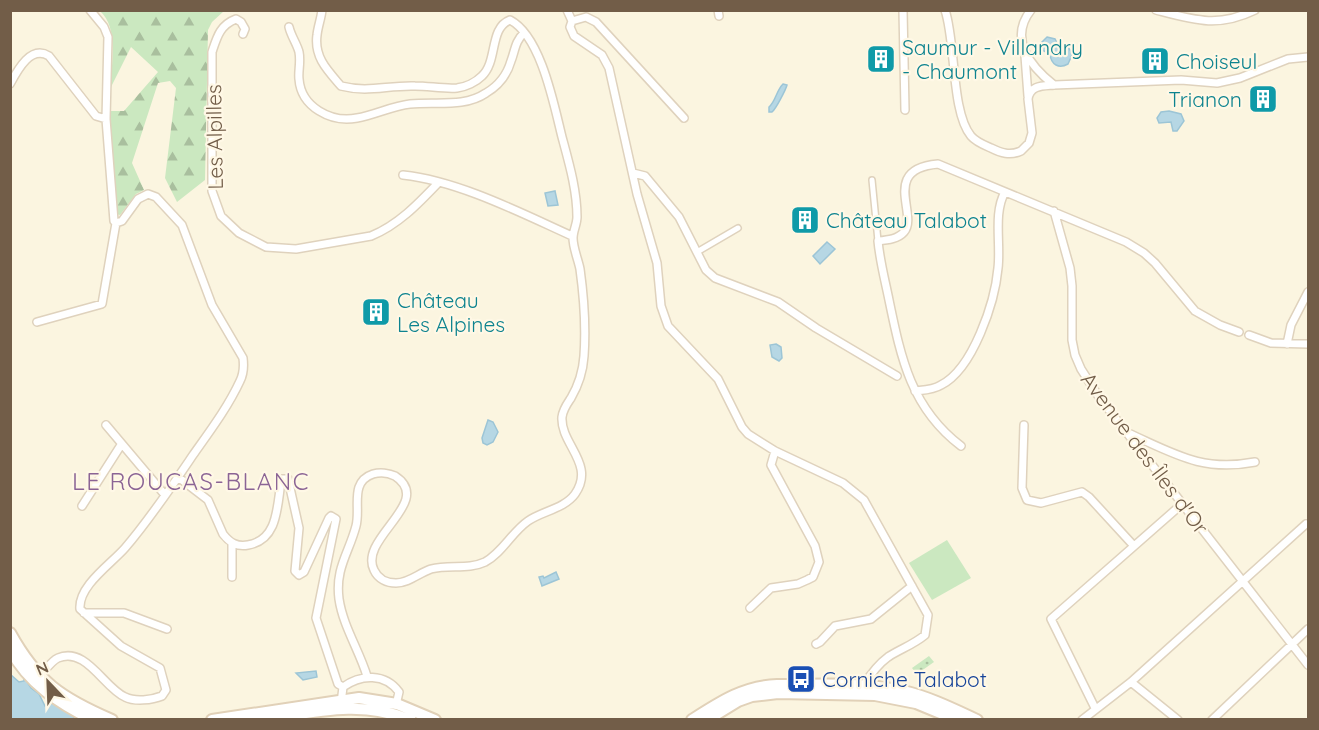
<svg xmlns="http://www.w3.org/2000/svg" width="1319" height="730" viewBox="0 0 1319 730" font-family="Quicksand,sans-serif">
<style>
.grass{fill:#cbe8c0}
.forest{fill:url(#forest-firs)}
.garden{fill:url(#garden-dots)}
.water{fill:#b6d7e4;stroke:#9cc5d6;stroke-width:1.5}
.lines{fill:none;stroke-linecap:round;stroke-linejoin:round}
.pedestrian-casing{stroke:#dfd2bd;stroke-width:8}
.minor-casing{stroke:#dfd2bd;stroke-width:10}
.secondary-casing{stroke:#e1d1b8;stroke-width:14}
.pedestrian{stroke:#fff;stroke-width:5}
.minor{stroke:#fff;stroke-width:7}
.secondary{stroke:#fff;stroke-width:10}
.labels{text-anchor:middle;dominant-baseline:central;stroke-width:4.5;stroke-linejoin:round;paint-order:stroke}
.culture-label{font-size:21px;fill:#0d838f;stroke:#fff8e6;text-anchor:start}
.street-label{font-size:21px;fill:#725d48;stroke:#fff8e6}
.transit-label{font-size:21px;fill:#164399;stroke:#fff8e6;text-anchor:start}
.quarter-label{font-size:24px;letter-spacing:1.5px;fill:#8b6495;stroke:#fff8e6}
</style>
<defs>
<pattern id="forest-firs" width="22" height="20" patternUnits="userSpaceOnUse" patternTransform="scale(1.5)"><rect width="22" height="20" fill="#cbe8c0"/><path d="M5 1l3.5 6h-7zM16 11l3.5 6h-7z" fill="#a9bf9e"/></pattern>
<pattern id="garden-dots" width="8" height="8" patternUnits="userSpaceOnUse" patternTransform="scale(1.5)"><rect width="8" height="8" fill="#cbe8c0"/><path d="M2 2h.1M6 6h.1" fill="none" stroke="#a9bf9e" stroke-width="1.8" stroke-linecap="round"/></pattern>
</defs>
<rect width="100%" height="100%" fill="#fbf5e0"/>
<path class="grass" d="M947 540 971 578 932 600 909 563Z"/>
<path class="forest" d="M100 11H224L212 22 208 30 205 180 177 202 165 178 176 88 170 81 158 83 132 163 144 190 136 194 120 215 116 214 109 111H124L158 72 131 47 111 87C111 64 119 28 100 11Z"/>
<path class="garden" d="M929 656 934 662 917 674 912 668Z"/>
<path class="water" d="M1047 37 1055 39 1058 45C1065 44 1070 47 1072 55L1068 64C1059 69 1051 65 1050 54L1042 50 1041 43Z
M783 84 787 85C786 89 776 109 772 112H769V107C776 101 776 91 783 84Z
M1169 111 1181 114 1184 121 1177 131H1173L1171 122 1159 123 1157 118 1161 112Z
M555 191 558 205 548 206 545 193Z
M827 242 835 249 820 264 813 256Z
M776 344 781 347 782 358 779 361 772 357 770 345Z
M488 420 493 422 498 432 493 442 487 445 483 443 482 438Z
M556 572 559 579 542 586 539 577 543 576 544 578Z
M316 671 317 677 303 680 296 673Z
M10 674 19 682 24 681V677L31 688 39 694 45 706 55 702 73 714 74 719H11Z"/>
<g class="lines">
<g class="pedestrian-casing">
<path id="pedestrian" d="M872 180 878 241
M697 252 738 228"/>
</g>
<g class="minor-casing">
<path id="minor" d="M322 10C321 19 318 26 317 35 314 57 327 70 341 86 369 93 387 85 415 86 429 86 443 89 457 88 466 87 476 82 482 76 498 61 489 28 510 20 541 36 554 105 562 137 569 163 577 190 577 217 577 224 573 231 573 238 573 248 578 259 580 269 584 298 586 328 584 356 583 371 578 386 571 398 567 404 563 409 562 417 560 444 596 464 575 494 564 509 542 511 528 521 512 532 502 553 485 562 468 570 449 564 431 569 419 573 409 583 396 583 387 583 378 579 374 570 358 538 435 502 395 476 389 473 380 472 373 474 349 482 361 508 356 526 349 553 335 568 339 599 343 626 359 650 367 676
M567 10 572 21 570 27 574 36 602 55 609 68 637 194 657 263 661 306 668 326 718 379 742 427 748 434 775 451 843 483 864 500 928 615 925 635C913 645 900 649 888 657 877 665 870 675 863 686
M718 10 719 16
M903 10 905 110
M945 10C956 42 951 112 971 136 976 142 984 145 991 148 1001 153 1010 156 1021 151L1029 143 1032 133 1028 99C1030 85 1043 86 1054 85L1181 80 1217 83 1240 78 1288 59 1308 57
M1031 10C1008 39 1031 67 1054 85
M1156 10C1194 20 1218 28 1255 10
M572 21 586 17 596 22 684 118
M289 27C291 36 297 44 299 52 301 62 298 71 299 79 301 107 331 123 357 118 375 115 392 106 410 104 435 101 464 108 486 93 498 86 507 75 511 61 515 51 515 41 524 33
M243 34 245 29 241 22 236 19C220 25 217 37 212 52V191L221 216 239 233 266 247 296 249 371 236C398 225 418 204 438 183
M1025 56 1028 96
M10 84C18 69 31 45 49 56L96 116 106 119
M633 173 645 176 679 217 706 270 715 278 778 302 816 328 897 376
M403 175C459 181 521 213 572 236
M1054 211 1070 268 1072 286V340L1075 355 1081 369 1099 397 1308 665
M37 322 102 304 116 223
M1249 335 1271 343 1308 344
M1287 344 1291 325 1308 292
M915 391C924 390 933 390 941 385 973 369 995 302 998 268 1001 244 993 213 1005 192
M106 425 165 495
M1024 425 1022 488 1027 500 1041 503 1082 492 1089 497 1134 546
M1128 433C1175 454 1202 472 1255 462
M961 446C911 408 901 358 889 300 885 280 880 262 878 241 888 240 898 239 904 232 919 215 880 169 938 164L1126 242 1144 253 1155 263 1195 311 1220 325 1239 332
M178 477 208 500 223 534C230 543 237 547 248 545 278 540 277 507 281 482L282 479H288L299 528 295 571 299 575 304 572 329 518 331 516 336 519 316 618 338 684 343 687
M82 506 121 445
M232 577V544
M750 608 771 588 798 584 807 580 813 577 819 562 815 546 771 465 775 451
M84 613H124L167 629
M816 644 820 642 835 626 871 619 912 586
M38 678C44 672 51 661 58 658 86 646 104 688 125 697 135 702 152 700 162 696L166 690 160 668 121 646 80 609C78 586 111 564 125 548 150 519 172 486 193 455 210 431 228 407 240 381 244 373 244 366 243 358L212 305 182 225 156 197 148 194 138 199 122 221 116 223 114 221 106 119 108 37 104 27 90 10
M1131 682 1178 720
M341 703 343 687C361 674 385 673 399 692L396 705
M1095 708 1051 619 1182 504
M1082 720 1131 682 1306 524
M1212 720 1308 629"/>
</g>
<g class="secondary-casing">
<path id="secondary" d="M10 633C37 682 61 698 112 720
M10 649C29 684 59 703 93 720
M212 720 359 698 397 704 435 720
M263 720C315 712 360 699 411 720
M692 720C720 702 744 686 777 685 819 685 862 682 903 691 929 697 953 709 977 720
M707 720 738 701 752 696 778 693 875 695 916 703 957 720"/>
</g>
<use href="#pedestrian" class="pedestrian"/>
<use href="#minor" class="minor"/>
<use href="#secondary" class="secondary"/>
</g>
<defs>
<g id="building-square" transform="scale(1.5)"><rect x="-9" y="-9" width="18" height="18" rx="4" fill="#0f9aa8" stroke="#fff8e6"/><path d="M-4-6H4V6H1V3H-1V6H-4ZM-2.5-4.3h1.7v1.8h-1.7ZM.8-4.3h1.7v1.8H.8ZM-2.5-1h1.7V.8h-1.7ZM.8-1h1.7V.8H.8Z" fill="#fff"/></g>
<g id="bus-square" transform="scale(1.5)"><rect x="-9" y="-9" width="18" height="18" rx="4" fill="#1a4fb4" stroke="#fff8e6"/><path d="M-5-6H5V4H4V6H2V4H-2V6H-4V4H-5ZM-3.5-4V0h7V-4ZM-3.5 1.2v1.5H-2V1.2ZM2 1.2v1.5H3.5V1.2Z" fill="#fff"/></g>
</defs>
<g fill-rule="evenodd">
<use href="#building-square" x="881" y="59"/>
<use href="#building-square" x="1155" y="61"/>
<use href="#building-square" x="1263" y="99"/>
<use href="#building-square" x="805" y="220"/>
<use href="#building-square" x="376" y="312"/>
<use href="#bus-square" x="801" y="679"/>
</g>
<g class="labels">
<g class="culture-label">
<text x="902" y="47">Saumur - Villandry<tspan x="902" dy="24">- Chaumont</tspan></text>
<text x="1176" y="61">Choiseul</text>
<text x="1242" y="99" text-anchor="end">Trianon</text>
<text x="826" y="220">Château Talabot</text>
<text x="397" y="300">Château<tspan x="397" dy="24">Les Alpines</tspan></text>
</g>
<g class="street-label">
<text transform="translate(214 137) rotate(-91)">Les Alpilles</text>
<text transform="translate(1145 453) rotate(53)">Avenue des Îles d'Or</text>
</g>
<g class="transit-label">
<text x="822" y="679">Corniche Talabot</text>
</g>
<g class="quarter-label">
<text x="191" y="481">LE ROUCAS-BLANC</text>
</g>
</g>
<rect width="1319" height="730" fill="none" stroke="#725d48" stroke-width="24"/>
<g transform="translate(48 682) rotate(337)" stroke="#fff8e6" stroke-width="4.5" paint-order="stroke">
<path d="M0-4.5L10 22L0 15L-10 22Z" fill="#725d48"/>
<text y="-9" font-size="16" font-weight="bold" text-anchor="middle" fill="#725d48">N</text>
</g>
</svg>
